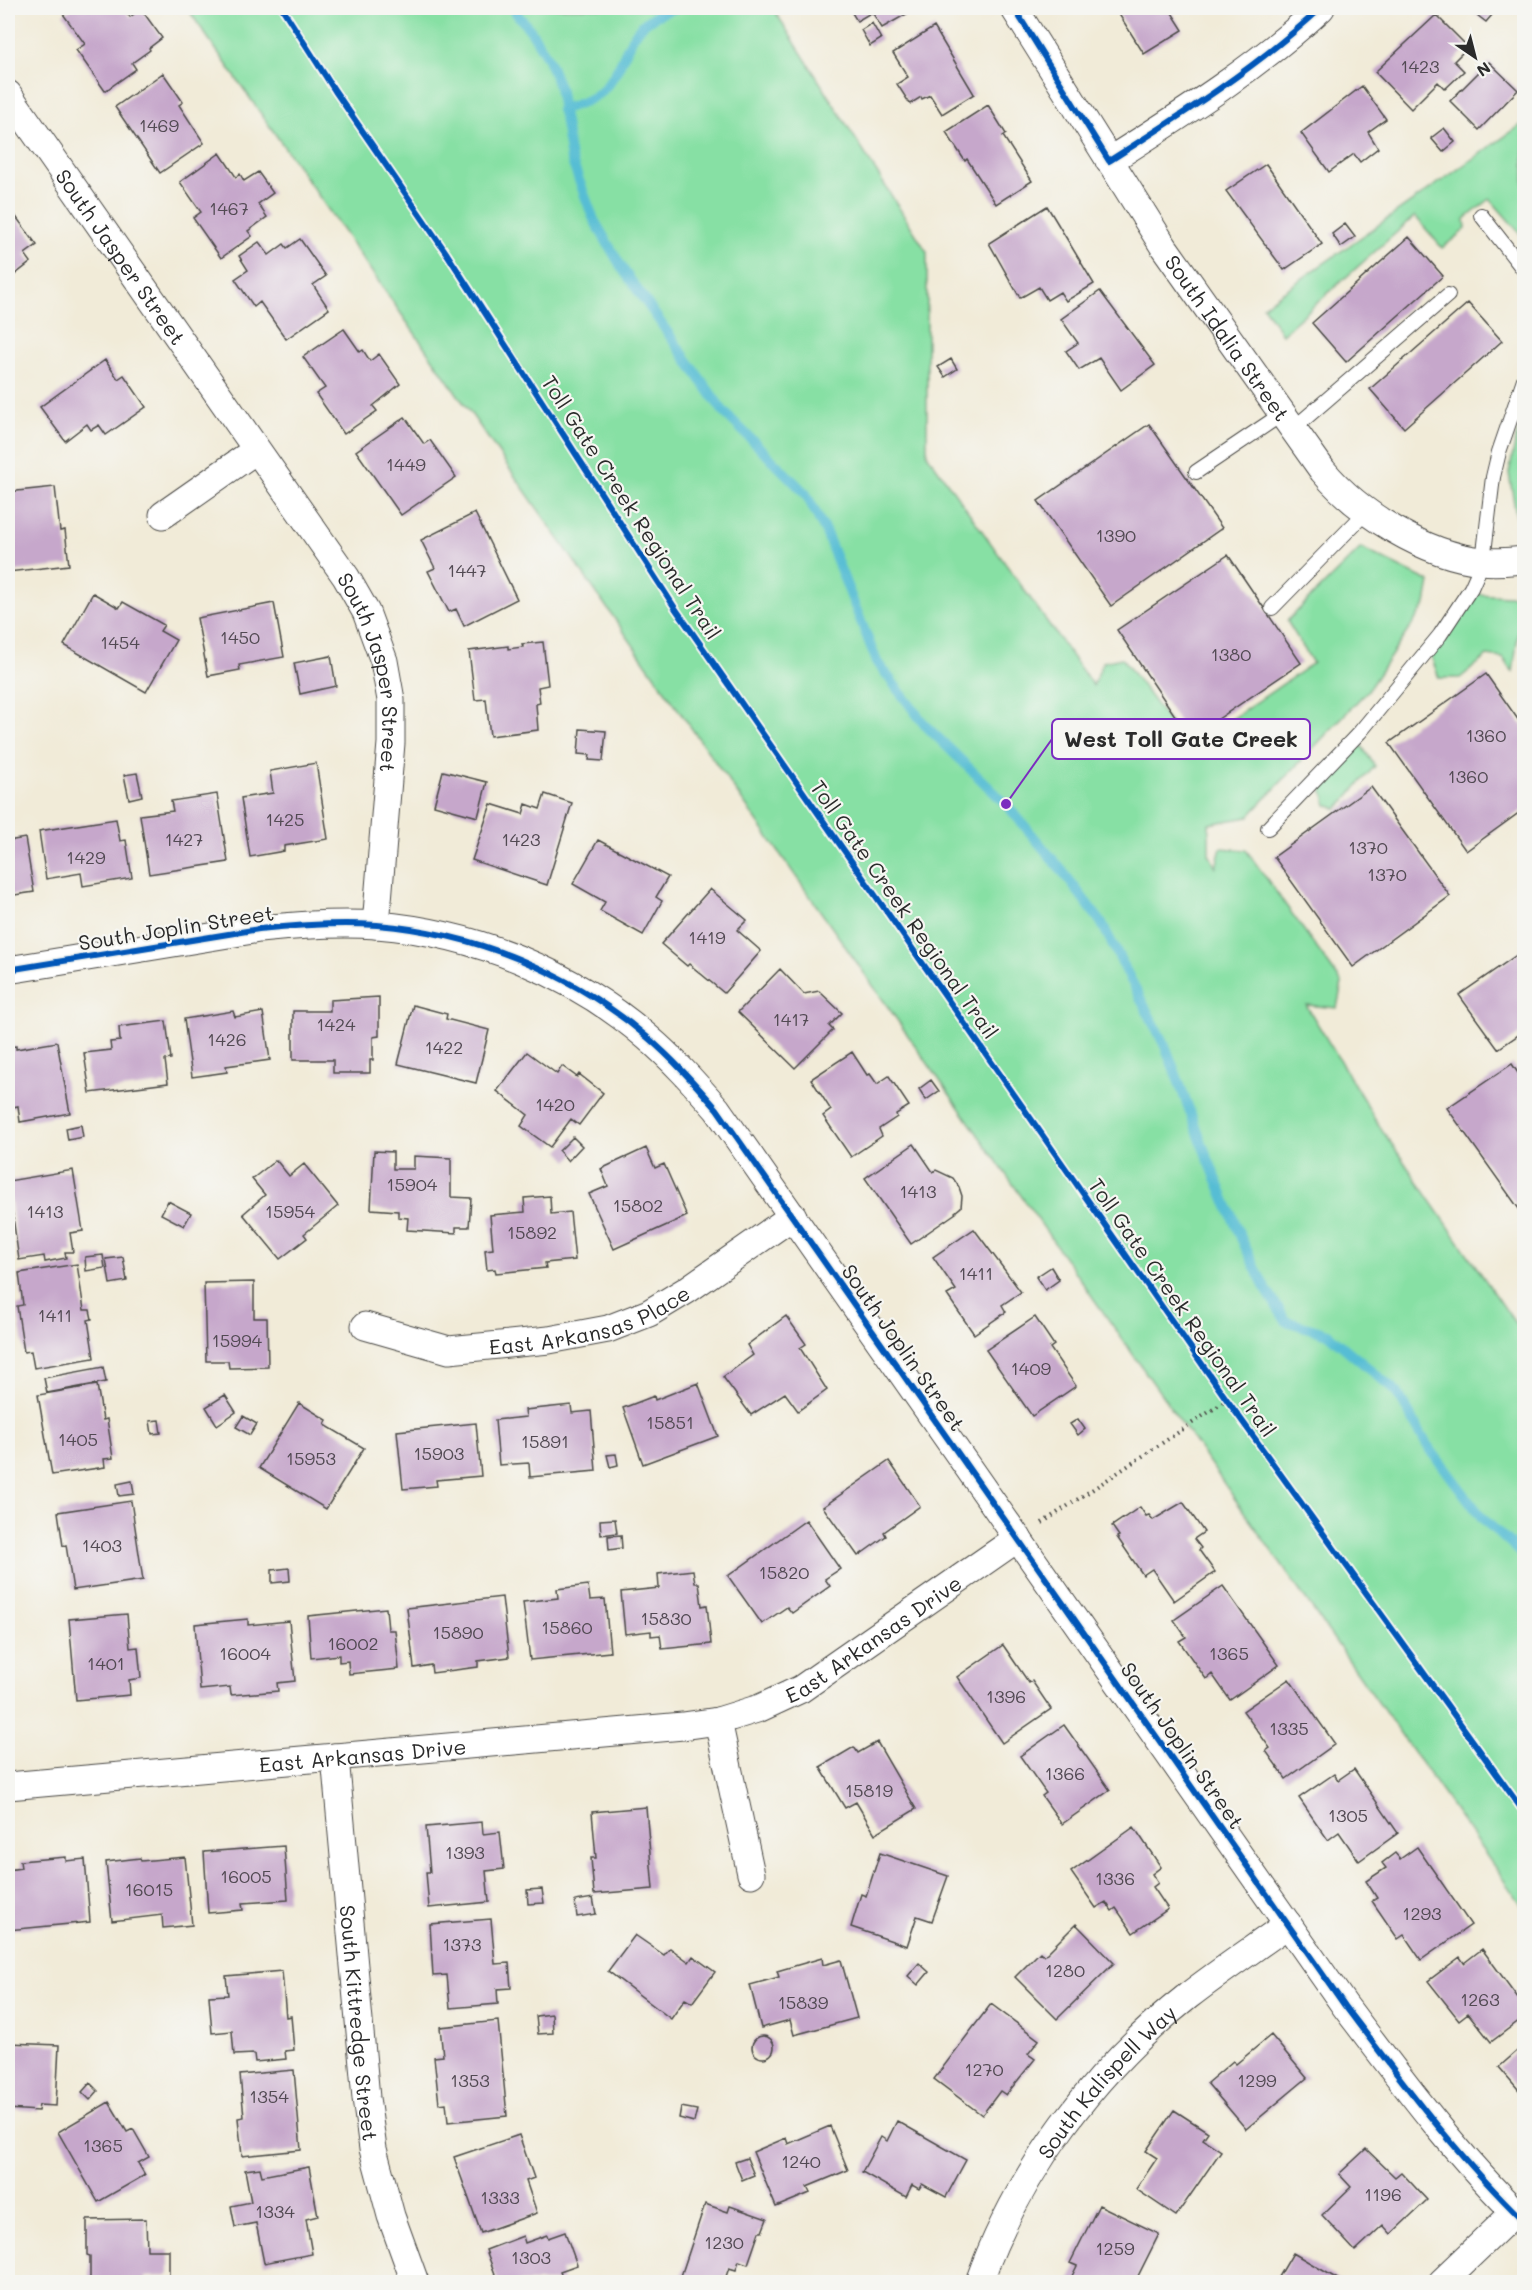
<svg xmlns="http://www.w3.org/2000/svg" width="1532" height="2290" viewBox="0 0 1532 2290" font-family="Mali,sans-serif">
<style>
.green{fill:#87e0a4;stroke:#598668;stroke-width:1.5}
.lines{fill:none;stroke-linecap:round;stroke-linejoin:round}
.stream{stroke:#57bdd4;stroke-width:10}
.building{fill:#c6a7cb}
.lane-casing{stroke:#494845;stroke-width:16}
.street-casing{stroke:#494845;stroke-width:29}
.path{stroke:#494845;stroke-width:4;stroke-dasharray:1.5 4.5;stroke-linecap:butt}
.lane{stroke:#fff;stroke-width:14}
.street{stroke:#fff;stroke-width:27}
.cycleway-casing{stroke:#f6f6f2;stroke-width:10}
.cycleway{stroke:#0057b8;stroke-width:6}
.labels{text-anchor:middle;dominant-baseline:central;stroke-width:4.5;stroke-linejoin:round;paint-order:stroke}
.number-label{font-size:18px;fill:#524a53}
.street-label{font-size:21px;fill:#2b2b2b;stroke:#f6f6f2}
.leader{fill:none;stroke:#7b2cbf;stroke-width:2}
.callout-dot{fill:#7b2cbf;stroke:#f6f6f2;stroke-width:2}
.callout{fill:#f6f6f2;stroke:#7b2cbf;stroke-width:2}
.callout-label{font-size:22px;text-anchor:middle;font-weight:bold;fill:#2b2b2b}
</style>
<rect width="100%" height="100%" fill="#f6f6f2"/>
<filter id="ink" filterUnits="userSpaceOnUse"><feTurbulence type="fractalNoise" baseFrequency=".0167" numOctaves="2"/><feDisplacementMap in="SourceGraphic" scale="12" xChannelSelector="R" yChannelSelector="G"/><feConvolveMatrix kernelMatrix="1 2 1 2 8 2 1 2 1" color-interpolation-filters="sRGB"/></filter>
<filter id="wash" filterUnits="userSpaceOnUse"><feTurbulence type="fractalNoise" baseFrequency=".008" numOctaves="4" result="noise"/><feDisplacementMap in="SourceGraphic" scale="24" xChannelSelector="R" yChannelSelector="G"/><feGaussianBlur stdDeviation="1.35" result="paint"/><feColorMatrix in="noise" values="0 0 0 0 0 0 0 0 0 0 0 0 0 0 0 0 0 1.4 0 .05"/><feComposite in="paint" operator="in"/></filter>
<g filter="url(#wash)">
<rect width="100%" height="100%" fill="#f1ebd8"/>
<path class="green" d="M187 8H773L927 252V454L1093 686 1103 662 1122 658 1189 749 1313 663 1287 621 1361 548 1430 582 1426 604 1368 690 1248 817 1209 824V854L1216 867 1221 848 1246 850 1342 983 1337 1008 1306 1005 1380 1127 1524 1336V1909L668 695Z
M1524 123V238L1490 199 1465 219 1466 229 1442 248 1415 216 1282 334 1263 306Z
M1524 417V438L1521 448 1522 521H1517L1509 473 1516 438Z
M1477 594 1523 597 1513 672 1503 658 1487 656 1460 678H1439L1431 656Z
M1361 745 1375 766 1337 809 1327 805 1321 785Z"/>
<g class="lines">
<path class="stream" d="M512 8 531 31 548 59 559 87 571 159 594 220 622 268 723 411 806 494 826 533 877 662 925 725 1006 804 1060 868 1101 922 1166 1048 1206 1154 1242 1240 1264 1286 1286 1321 1328 1334 1397 1392 1427 1445 1483 1519 1524 1556
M561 110C574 105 594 100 604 89 634 55 620 24 676 8"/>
</g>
<g id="blocks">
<path class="building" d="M73 8H123L130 17 141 9 162 38 149 48 150 50 132 63 136 69 105 91 76 50 85 44 63 14Z
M849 8H917L882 28 872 12 857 21Z
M1115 8H1169L1183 30 1144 54Z
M1468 8H1498L1486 22Z
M1436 15 1468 47 1454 61 1464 71 1445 89 1438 82 1411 109 1375 72Z
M872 23 881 39 870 46 861 30Z
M934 27 974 94 942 114 930 95 922 99 921 97 910 104 897 84 908 77 893 53Z
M1489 62 1518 90 1479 130 1450 101Z
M163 73 183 102 179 105 204 143 160 173 115 107Z
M1362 86 1386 119 1368 132 1378 148 1360 162 1354 154 1329 172 1301 133Z
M988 105 1006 134 1003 136 1032 181 996 204 967 159 965 161 946 132Z
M1444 128 1455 142 1443 152 1431 138Z
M220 153 236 177 240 174 244 181 258 172 273 193 258 204 267 217 248 231 252 236 221 258 193 218 201 212 180 182Z
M1266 164 1322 244 1284 270 1226 191Z
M8 206 37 245 25 254 31 262 8 280Z
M1047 206 1094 284 1066 301 1060 292 1047 300 1039 287 1020 298 989 243Z
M1345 224 1355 237 1341 247 1332 234Z
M1409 237 1443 276 1346 362 1312 323Z
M300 239 326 276 313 285 329 309 286 339 260 302 254 307 235 279 248 270 239 256 259 242 269 255 284 244 287 248Z
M1100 291 1155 365 1121 390 1099 358 1079 370 1066 351 1078 343 1061 319Z
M1468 303 1502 341 1404 428 1370 389Z
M344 329 360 352 363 350 370 361 379 354 400 384 373 406 377 411 344 434 316 394 325 388 303 357Z
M951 359 957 369 945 377 938 367Z
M105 360 118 379 124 375 146 407 106 435 99 425 91 430 87 424 65 441 40 407Z
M405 417 424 444 430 440 456 477 401 515 356 451Z
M1149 424 1222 528 1111 606 1038 501Z
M55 487 60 531 65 530 69 565 8 572V492Z
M475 513 517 599 464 626 456 609 449 612 428 571 435 568 421 540Z
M1228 555 1301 663 1190 738 1117 630Z
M93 593 119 608 123 602 164 625 160 631 176 640 146 692 64 645Z
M274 603 284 657 239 665 240 670 208 676 197 618Z
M543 642 548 685 538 687 540 703 536 704 538 730 490 736 486 699 475 700 469 651 508 646V649L523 647 522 644Z
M331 656 336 686 300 694 294 663Z
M1486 674 1524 728V809L1466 851 1389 743Z
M580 729 606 731 603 761 589 760 590 755 578 754Z
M316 763 328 839 284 846V851L250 857 241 798 273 793 270 771Z
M443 771 487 782 478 817 434 805Z
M137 773 142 796 129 799 124 775Z
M1371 787 1450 896 1353 967 1274 857Z
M217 794 228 862 149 874 140 815 173 811 171 801Z
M545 794 572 803 547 885 472 860 491 804 523 814 526 804 540 809Z
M116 819 120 841 126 840 132 878 83 886 81 873 46 879 39 831Z
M25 838 34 892 8 896V841Z
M598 840 668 877 656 897 662 901 643 935 600 911 605 902 573 884Z
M710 889 747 920 737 930 761 951 724 993 689 964 687 966 661 944Z
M1524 950V1031L1498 1049 1459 995Z
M780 969 804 994 819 991 842 1013 829 1026 833 1030 795 1068 738 1012Z
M379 997V1036L373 1037V1060H370V1073H333V1060H293V1011H330V1000Z
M413 1005 447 1014 446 1019 489 1030 476 1083 398 1064Z
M233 1011 235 1017 263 1012 270 1060 226 1066 227 1072 192 1077 184 1019Z
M166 1021 171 1059 165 1060 168 1083 90 1093 84 1053 111 1050 110 1042 120 1041 119 1027Z
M57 1042 70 1113 20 1122 18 1106 8 1108V1047L16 1046V1049Z
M527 1052 557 1074 562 1066 577 1077 579 1074 603 1093 579 1125 571 1119 550 1147 521 1126 528 1115 497 1091Z
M852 1052 867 1075 870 1074 877 1084 889 1076 909 1106 896 1114 897 1117 879 1129 882 1136 851 1157 823 1116 831 1110 811 1079Z
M1512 1064 1524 1082V1216L1447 1108Z
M931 1080 939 1091 926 1100 919 1089Z
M81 1125 83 1137 68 1140 66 1128Z
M573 1137 582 1146 568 1161 559 1151Z
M914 1144 933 1172 936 1170 953 1178 959 1187 962 1196 961 1207 955 1212 956 1213 911 1244 865 1178Z
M646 1148 655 1168 664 1164 687 1216 614 1249 589 1194 608 1186 601 1169Z
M374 1151 393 1152V1169H414V1156L451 1158V1197L471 1198 469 1227H456V1233L407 1230 408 1218 398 1217V1211L371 1209Z
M276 1160 289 1176 304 1164 338 1206 304 1234 307 1238 280 1259 243 1214 265 1195 252 1179Z
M73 1170 83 1231 70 1233 73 1252H65L66 1258 45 1262 44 1256 19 1260 8 1181Z
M550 1196 551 1214 570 1212 575 1260 545 1263 546 1268 496 1273 495 1269 487 1270 485 1250 493 1249 490 1215 525 1212 524 1198Z
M168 1201 191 1213 184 1226 161 1214Z
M974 1229 1021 1292 1002 1305 1006 1312 974 1334 947 1295 956 1290 933 1257Z
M103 1255 105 1268 86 1271 85 1257Z
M123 1257 127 1281 110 1284 106 1259Z
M77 1264 84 1310H90L92 1319 88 1320 94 1358 34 1368 31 1351 24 1352 17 1306 23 1305 19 1273Z
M1051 1267 1059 1280 1045 1290 1036 1277Z
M254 1282V1318H267L268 1367 229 1368 228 1361H206L204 1283Z
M786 1316 806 1344 800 1348 827 1390 798 1411 785 1393 751 1415 723 1377 753 1355 747 1345Z
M1035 1317 1054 1345 1050 1348 1076 1386 1032 1416 986 1350Z
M103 1367 106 1382 47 1393 44 1378Z
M698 1383 718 1436 643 1464 623 1408 654 1396 655 1400Z
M97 1385 103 1420 107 1419 113 1458 104 1459 105 1467 52 1475 38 1395Z
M225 1395 236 1412 217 1425 206 1407Z
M299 1403 327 1420 325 1425 364 1448 326 1509 259 1468Z
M571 1405 572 1413 591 1411 596 1471 530 1477 529 1463 499 1465 495 1420 526 1417 525 1410Z
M243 1416 257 1424 250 1435 236 1427Z
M1078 1419 1085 1429 1078 1435 1070 1424Z
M159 1420 161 1433 152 1434 150 1421Z
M476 1423 481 1476 436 1480 437 1486 403 1489 397 1431Z
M616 1454 618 1465 610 1467 607 1455Z
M889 1461 920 1506 884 1532 886 1536 858 1556 823 1507Z
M132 1481 134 1494 119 1496 117 1484Z
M131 1501 143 1580 73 1590 66 1545 63 1546 58 1512Z
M1183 1502 1204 1532 1194 1539 1201 1548 1199 1550 1215 1572 1174 1601 1152 1569 1143 1575 1117 1537 1119 1536 1112 1526 1140 1507 1146 1516 1149 1515 1153 1520Z
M615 1519 617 1533 601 1535 600 1520Z
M806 1520 840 1569 825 1579 830 1586 792 1613 787 1607 762 1624 728 1576Z
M621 1535 622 1548 609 1550 608 1536Z
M289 1568 290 1581 272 1583V1570Z
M693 1570 695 1583H699L702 1606 707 1605 711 1644 662 1649 660 1635 651 1636V1631L625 1634 621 1592 659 1588 658 1574Z
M588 1585 590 1600 605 1599 610 1652 530 1660 523 1602 558 1598 557 1589Z
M1223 1586 1279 1665 1230 1700 1212 1674 1206 1679 1179 1641 1186 1637 1174 1620Z
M502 1597 509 1657 478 1661V1667L432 1673 431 1665 414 1668 407 1608Z
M386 1608 388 1630H395L399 1669 349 1674 348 1661 339 1662V1655L311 1658 308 1616Z
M127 1614 130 1648 138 1647 141 1678 129 1680 130 1695 76 1700 69 1619Z
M248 1619V1625L289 1621 295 1681 277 1683 278 1691 231 1695 230 1687 200 1690 195 1624Z
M1003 1645 1029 1683 1032 1681 1051 1709 1002 1743 957 1677Z
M1289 1679 1335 1744 1286 1779 1266 1751 1270 1748 1243 1711Z
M1064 1725 1110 1790 1062 1824 1042 1796 1046 1793 1020 1756Z
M877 1742 916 1809 875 1834 856 1802 845 1808 820 1767 854 1747 858 1753Z
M1354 1769 1398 1833 1359 1861 1339 1832 1328 1840 1299 1798 1334 1774 1338 1780Z
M646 1807 653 1889 594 1894 591 1858H596L592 1812Z
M482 1822 483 1834 500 1832 504 1869 486 1871 489 1902 429 1908 426 1872H430L426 1827Z
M1134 1827 1161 1867 1152 1874 1158 1883 1153 1887 1168 1909 1133 1933 1116 1908 1112 1911 1106 1902 1096 1908 1071 1872Z
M284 1846 288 1900 242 1903 243 1910 208 1913 204 1852Z
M1417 1847 1471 1925 1421 1960 1404 1935 1398 1939 1372 1901 1377 1898 1366 1881 1386 1868 1382 1863 1395 1853 1400 1859Z
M880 1853 948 1876 932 1921 917 1916 907 1946 851 1927 861 1894 866 1896Z
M66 1857V1861L85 1859 90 1922 8 1930V1870L21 1868 20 1861Z
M185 1857 192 1925 163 1928 162 1915 112 1921 106 1862 140 1858 141 1861Z
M542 1889 544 1903 528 1904 527 1890Z
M593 1898 596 1914 577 1917 575 1901Z
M491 1919 495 1964 509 1963 511 1988 497 1989 498 2004 450 2008 447 1975 433 1976 430 1924Z
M1076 1924 1114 1963 1057 2019 1015 1977 1040 1952 1044 1956Z
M635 1935 664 1955 670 1948 689 1962 693 1956 715 1972 692 2003 685 1999 671 2019 608 1971Z
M1482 1949 1524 2006V2017L1491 2042 1468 2013 1459 2020 1428 1981 1460 1957 1464 1963Z
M822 1958 823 1965 841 1960 857 2018 794 2035 790 2020 761 2028 750 1985 779 1977 777 1971Z
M919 1963 929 1972 918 1985 908 1976Z
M282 1971 286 2017 291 2016 294 2050 285 2051 286 2059 255 2062 254 2054 234 2055 232 2031 212 2033 209 1996 228 1995 226 1976Z
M991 2004 1039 2040 1028 2054 1035 2059 1006 2095 1000 2091 982 2115 934 2079Z
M552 2014 553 2033 538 2034 536 2016Z
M498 2021 507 2116 448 2122 446 2103 439 2104 434 2057 443 2056 440 2027Z
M1271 2035 1307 2078 1246 2129 1207 2083 1233 2061 1236 2064Z
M752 2047a11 11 0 1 1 22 0a11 11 0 1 1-22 0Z
M8 2043 59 2045 56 2106 39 2105 38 2111 8 2109Z
M1524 2045V2096L1499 2067Z
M294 2070 301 2150 242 2156 238 2118 244 2117 240 2075Z
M90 2083 98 2091 90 2100 82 2092Z
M109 2102 127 2132 133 2129 149 2157 138 2163 145 2175 98 2202 58 2132Z
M681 2107 697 2110 694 2122 679 2118Z
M1174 2110 1208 2132 1203 2139 1221 2151 1176 2216 1136 2189 1157 2158 1146 2151Z
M897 2121 966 2160 946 2197 922 2184 919 2189 912 2185 906 2197 862 2172 881 2137 887 2141Z
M830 2126 848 2170 807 2187 810 2193 776 2207 753 2152 786 2138 788 2144Z
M519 2135 534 2178 526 2181 537 2213 481 2233 454 2157Z
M1366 2149 1395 2177 1401 2172 1427 2200 1391 2234 1383 2225 1355 2251 1322 2215 1351 2187 1339 2174Z
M747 2158 754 2175 742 2180 735 2162Z
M309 2167 318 2216 306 2219 312 2254 264 2263 256 2223 235 2227 231 2206 251 2202 245 2170 260 2168 262 2176Z
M705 2204 728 2212 730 2206 767 2219 762 2232H759L748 2264 739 2261 736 2270 729 2268 724 2282H690L680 2279Z
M1099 2205 1159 2234 1135 2282H1069L1077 2266 1070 2263Z
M146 2219 147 2250H169V2276L146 2277V2282H90V2256L87 2255V2220Z
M565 2232 577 2265 560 2271 563 2282H498L486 2250 523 2236 525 2243 547 2235 548 2238Z
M1293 2253 1341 2281 1339 2282H1276Z"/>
</g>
</g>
<g filter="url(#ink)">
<use href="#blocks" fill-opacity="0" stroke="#494845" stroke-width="1.5"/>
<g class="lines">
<g class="lane-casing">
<path id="lane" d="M1481 215 1524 270
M1293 429 1448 295
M1196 472 1282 414
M1272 608 1367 511
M1268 828 1360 732 1440 635 1471 588 1483 561 1493 477 1499 452 1524 379"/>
</g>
<g class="street-casing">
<g id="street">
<path id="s1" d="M1014 8 1164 247 1323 471C1359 514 1425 555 1482 561 1496 563 1511 561 1524 560"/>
<path id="s2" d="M8 94 346 577 366 612 384 661 391 700V743L376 925"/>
<path d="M1109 161C1183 114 1256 68 1321 8"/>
<path d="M163 515 256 450"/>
<path d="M8 970 259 929C298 925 338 922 377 925 475 933 573 973 647 1037 673 1059 695 1084 717 1109L1345 2006C1401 2080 1457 2156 1524 2221"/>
<path id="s3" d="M365 1326 449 1350 549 1340 608 1329 649 1313 687 1290 793 1216"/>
<path d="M718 1721 751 1874"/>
<path id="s4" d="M335 1757 366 2098 373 2149 391 2216 415 2282"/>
<path id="s5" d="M8 1786 683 1726 718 1721 760 1708 801 1689 1018 1538"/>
<path id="s6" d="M979 2282C1019 2171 1095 2069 1188 1996 1220 1971 1255 1948 1288 1924"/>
<path d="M1442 2282 1515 2212"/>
</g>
</g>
<path class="path" d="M1042 1523 1227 1400"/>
<use href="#lane" class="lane"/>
<use href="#street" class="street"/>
<g class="cycleway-casing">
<path id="cycleway" d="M282 8 335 91 447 254 675 608 1227 1400 1524 1812
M1014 8 1109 161C1183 114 1256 68 1321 8
M8 970 259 929C298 925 338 922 377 925 475 933 573 973 647 1037 673 1059 695 1084 717 1109L1345 2006C1401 2080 1457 2156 1524 2221"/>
</g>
<use href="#cycleway" class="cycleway"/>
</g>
</g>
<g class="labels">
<g class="number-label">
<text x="1420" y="66">1423</text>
<text x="159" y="125">1469</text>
<text x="229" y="208">1467</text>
<text x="406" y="464">1449</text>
<text x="1116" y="535">1390</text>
<text x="467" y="570">1447</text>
<text x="240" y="637">1450</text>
<text x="120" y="642">1454</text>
<text x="1231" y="654">1380</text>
<text x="1486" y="735">1360</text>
<text x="1468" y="776">1360</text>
<text x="285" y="819">1425</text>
<text x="184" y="839">1427</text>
<text x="521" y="839">1423</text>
<text x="1368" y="847">1370</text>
<text x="86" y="857">1429</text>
<text x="1387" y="874">1370</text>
<text x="707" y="937">1419</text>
<text x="791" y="1019">1417</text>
<text x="336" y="1024">1424</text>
<text x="227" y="1039">1426</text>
<text x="444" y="1047">1422</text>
<text x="555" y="1104">1420</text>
<text x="412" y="1184">15904</text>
<text x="918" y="1191">1413</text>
<text x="638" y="1205">15802</text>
<text x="45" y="1211">1413</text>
<text x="290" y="1211">15954</text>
<text x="532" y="1232">15892</text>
<text x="976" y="1273">1411</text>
<text x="55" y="1315">1411</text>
<text x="237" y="1340">15994</text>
<text x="1031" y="1368">1409</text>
<text x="670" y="1422">15851</text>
<text x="78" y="1439">1405</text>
<text x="545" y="1441">15891</text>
<text x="439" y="1453">15903</text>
<text x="311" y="1458">15953</text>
<text x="102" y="1545">1403</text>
<text x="784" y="1572">15820</text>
<text x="666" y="1618">15830</text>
<text x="567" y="1627">15860</text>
<text x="458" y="1632">15890</text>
<text x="353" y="1643">16002</text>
<text x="245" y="1653">16004</text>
<text x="1229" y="1653">1365</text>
<text x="106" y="1663">1401</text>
<text x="1006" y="1696">1396</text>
<text x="1289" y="1728">1335</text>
<text x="1065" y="1773">1366</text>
<text x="869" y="1790">15819</text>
<text x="1348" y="1815">1305</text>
<text x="465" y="1852">1393</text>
<text x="246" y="1876">16005</text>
<text x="1115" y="1878">1336</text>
<text x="149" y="1889">16015</text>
<text x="1422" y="1913">1293</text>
<text x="462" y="1944">1373</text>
<text x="1065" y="1970">1280</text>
<text x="1480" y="1999">1263</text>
<text x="803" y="2002">15839</text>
<text x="984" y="2069">1270</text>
<text x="470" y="2080">1353</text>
<text x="1257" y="2080">1299</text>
<text x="269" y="2096">1354</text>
<text x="103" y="2145">1365</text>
<text x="801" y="2161">1240</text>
<text x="1383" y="2194">1196</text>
<text x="500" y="2197">1333</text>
<text x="275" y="2211">1334</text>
<text x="724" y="2242">1230</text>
<text x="1115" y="2248">1259</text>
<text x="531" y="2257">1303</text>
</g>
<g class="street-label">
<text stroke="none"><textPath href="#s2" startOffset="198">South Jasper Street</textPath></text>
<text stroke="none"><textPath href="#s1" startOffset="393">South Idalia Street</textPath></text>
<text transform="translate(632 507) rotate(57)">Toll Gate Creek Regional Trail</text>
<text stroke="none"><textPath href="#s2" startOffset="690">South Jasper Street</textPath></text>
<text transform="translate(905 909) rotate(55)">Toll Gate Creek Regional Trail</text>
<text transform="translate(176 927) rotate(-9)">South Joplin Street</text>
<text transform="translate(1183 1307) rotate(55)">Toll Gate Creek Regional Trail</text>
<text stroke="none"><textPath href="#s3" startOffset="232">East Arkansas Place</textPath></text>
<text transform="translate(904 1347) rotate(55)">South Joplin Street</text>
<text stroke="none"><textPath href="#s5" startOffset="890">East Arkansas Drive</textPath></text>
<text transform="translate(1183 1745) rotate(55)">South Joplin Street</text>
<text stroke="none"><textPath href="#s5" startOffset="356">East Arkansas Drive</textPath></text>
<text stroke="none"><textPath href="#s4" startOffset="267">South Kittredge Street</textPath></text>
<text stroke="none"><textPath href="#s6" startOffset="240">South Kalispell Way</textPath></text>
</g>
</g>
<path class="leader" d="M1006 804L1052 739"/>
<circle class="callout-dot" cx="1006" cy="804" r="6"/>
<rect class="callout" x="1052" y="719" width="258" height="40" rx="6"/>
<g class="callout-label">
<text x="1181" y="747">West Toll Gate Creek</text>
</g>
<rect width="1532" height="2290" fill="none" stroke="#f6f6f2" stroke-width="30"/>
<g transform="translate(1475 57) rotate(145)" stroke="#f6f6f2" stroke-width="4.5" paint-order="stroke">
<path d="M0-4.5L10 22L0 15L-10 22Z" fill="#2b2b2b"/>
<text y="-9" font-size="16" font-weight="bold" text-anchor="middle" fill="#2b2b2b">N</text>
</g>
</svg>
